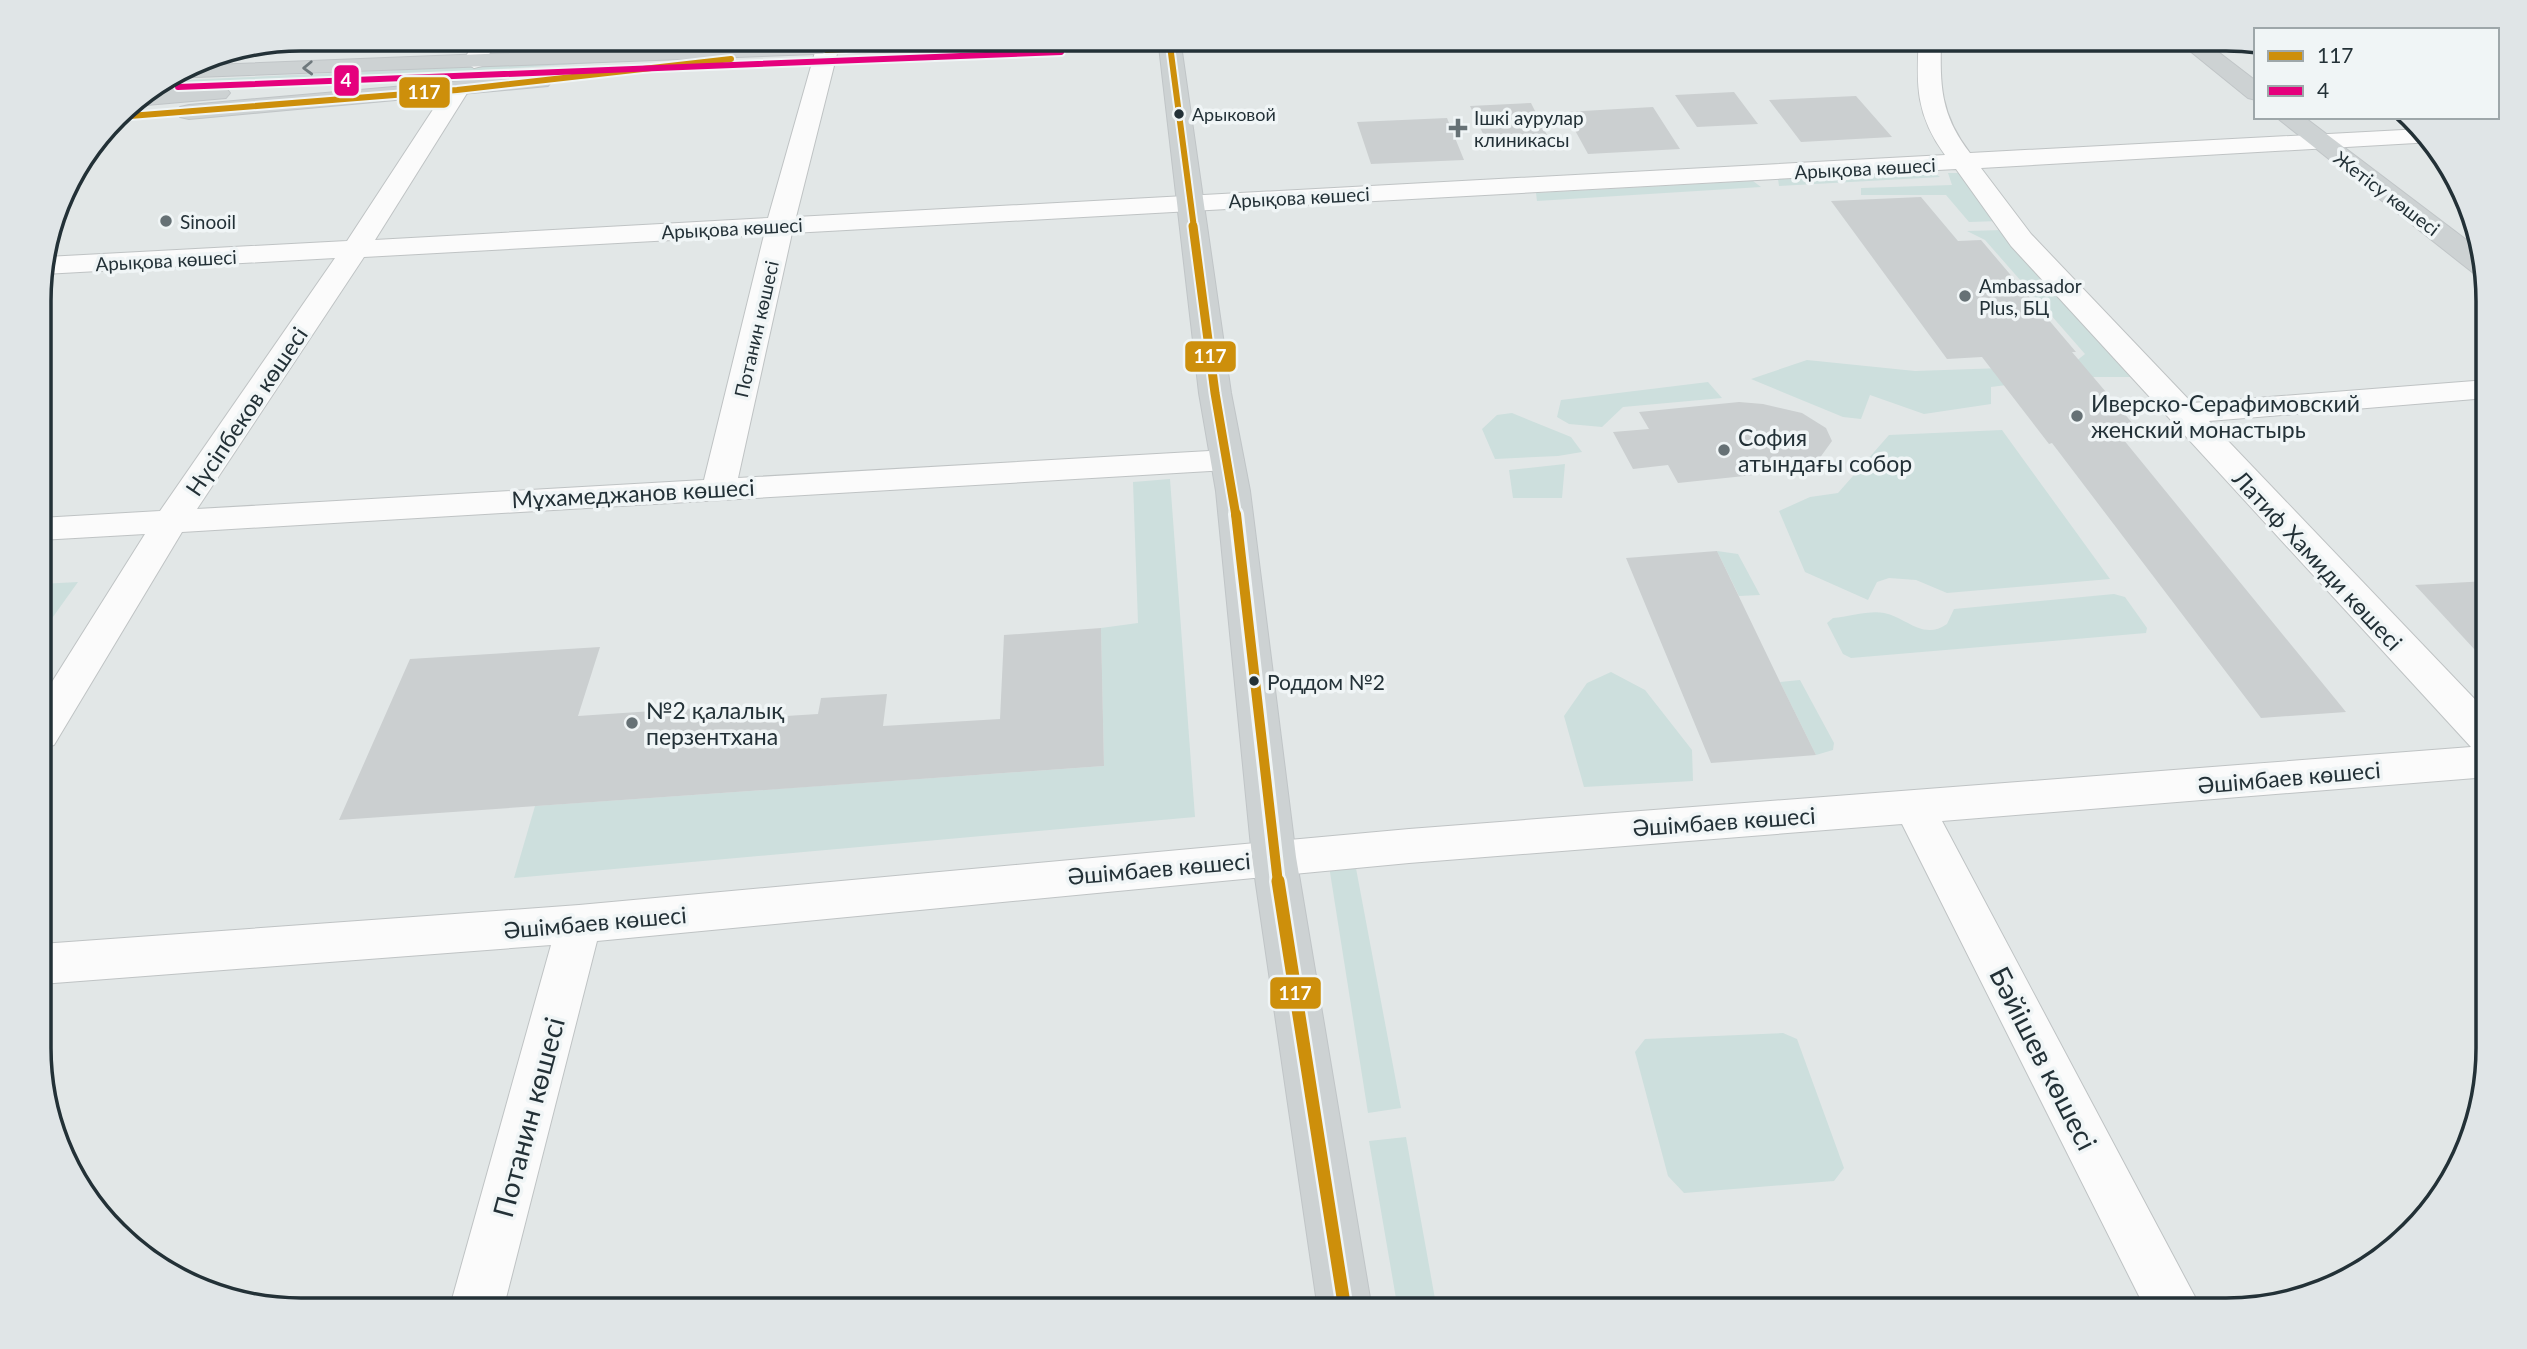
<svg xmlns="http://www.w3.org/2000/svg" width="2527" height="1349" viewBox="0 0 2527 1349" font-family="Lato,sans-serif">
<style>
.green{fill:#cddfdd}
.building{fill:#cbcfd0}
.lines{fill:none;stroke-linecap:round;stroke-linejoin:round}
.minor-casing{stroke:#bfc3c4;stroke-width:2}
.major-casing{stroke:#c0c5c7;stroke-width:2}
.minor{fill:#fbfbfb;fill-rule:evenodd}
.major{fill:#cdd2d3;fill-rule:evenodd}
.bus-1-far3-casing{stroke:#f0f5f6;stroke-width:10}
.bus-1-far2-casing{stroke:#f0f5f6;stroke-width:13}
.bus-1-far1-casing{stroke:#f0f5f6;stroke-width:16}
.bus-1-casing{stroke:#f0f5f6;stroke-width:18}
.bus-2-casing{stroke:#f0f5f6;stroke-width:10}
.bus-1-far3{stroke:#cd8f0b;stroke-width:6}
.bus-1-far2{stroke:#cd8f0b;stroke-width:9}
.bus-1-far1{stroke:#cd8f0b;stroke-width:10}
.bus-1{stroke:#cd8f0b;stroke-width:13}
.bus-2{stroke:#e5007d;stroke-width:6}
.oneway{stroke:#6f797d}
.bus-dot{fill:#233137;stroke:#f0f5f6;stroke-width:2.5}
.poi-dot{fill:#667175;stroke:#f0f5f6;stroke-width:2.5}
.labels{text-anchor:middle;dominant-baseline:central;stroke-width:7;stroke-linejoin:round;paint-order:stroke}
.far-bus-label{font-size:18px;fill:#233137;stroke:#f0f5f6;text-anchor:start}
.far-poi-label{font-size:19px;fill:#233137;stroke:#f0f5f6;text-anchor:start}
.far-street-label{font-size:19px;fill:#233137;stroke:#f0f5f6}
.bus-label{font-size:21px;fill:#233137;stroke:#f0f5f6;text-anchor:start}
.poi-label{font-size:23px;fill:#233137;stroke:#f0f5f6;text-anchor:start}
.street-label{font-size:23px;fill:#233137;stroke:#f0f5f6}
.near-street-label{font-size:28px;fill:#233137;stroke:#f0f5f6}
.rim{fill:none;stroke:#233137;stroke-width:3.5}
.line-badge{stroke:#f0f5f6;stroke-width:2.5}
.badge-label{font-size:19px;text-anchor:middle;font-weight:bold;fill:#fff}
</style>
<rect width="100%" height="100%" fill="#e2e7e7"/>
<path class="green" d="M627 59 626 61 148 91 164 81Z
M1931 171 1940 177 1779 186 1778 179Z
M1948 173H1961L2000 221 1969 222 1946 195H1861V188L1952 185Z
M1753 181 1761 187 1537 201 1536 193Z
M2004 230 2138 377H2075L2065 370 2085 354 1985 240 1967 231Z
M1807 360 1915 371 2032 367 2045 380 1991 387V404L1924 414 1870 395 1861 419 1843 417 1751 379Z
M1708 382 1722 398 1623 407 1602 427 1569 424 1557 417 1561 400Z
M1512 413 1571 437 1582 452 1558 456 1495 459 1482 429 1497 415Z
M2002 430 2110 579 1947 593 1916 580 1889 578 1877 582 1868 600 1805 572 1779 511 1810 497 1838 493 1889 435Z
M1565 464 1562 498H1513L1509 470Z
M1170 479 1195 817 514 878 535 806 1104 766 1101 628 1138 623 1133 482Z
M1717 551 1738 554 1760 595 1739 596Z
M78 582 40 635V584Z
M2114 594 2125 597 2147 628 2146 633 1851 658 1843 654 1827 623 1833 618C1848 617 1870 610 1884 613 1906 617 1923 641 1947 624L1954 609Z
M1611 672 1645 690 1692 750 1693 781 1584 787 1564 716 1587 683Z
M1800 680 1834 743 1833 750 1816 755 1780 682Z
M1355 863 1401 1108 1368 1113 1329 866Z
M1783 1033 1797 1039 1844 1168 1834 1181 1684 1193 1668 1176 1635 1052 1645 1039Z
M1406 1137 1437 1310H1398L1369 1141Z"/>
<path class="building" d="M1734 92 1758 124 1697 127 1675 95Z
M1856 96 1892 137 1801 142 1769 100Z
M1531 103 1547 135 1485 138 1470 106Z
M1653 107 1680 149 1588 154 1565 112Z
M1447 118 1464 160 1371 164 1357 122Z
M1921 197 1958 241 1981 240 2076 352H2072L2145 438 2123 439 2346 712 2261 718 2052 443 2049 444 1982 357 1947 359 1831 201Z
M1739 402 1763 404 1802 413 1826 428 1832 441 1819 459 1782 472 1678 483 1668 465 1633 469 1613 432 1649 429 1639 412Z
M1717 551 1780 682 1816 755 1711 763 1626 558Z
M2487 581V663L2415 585Z
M1101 628 1104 766 339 820 410 659 600 647 578 716 728 706 725 720 818 714 821 698 887 694 883 726 1000 719 1004 635Z"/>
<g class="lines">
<g class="minor-casing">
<path id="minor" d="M477 38H499L482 66 474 68 463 61Z
M819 38H841L796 217 1945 155C1916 115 1916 86 1919 38H1941C1940 86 1940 114 1970 153L2422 129 2433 142 1981 168 2031 234 2192 403 2487 380V398L2209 421 2488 713V777L1942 821 2202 1310H2146L1902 824 1409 863 597 941 503 1310H449L551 945 41 984V944L579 905 1409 829 2471 747 2011 246 1956 169 792 233 738 478 1227 450 1239 453 1244 460 1239 467 1227 470 182 532 54 745 40 749V701L145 534 40 540V518L160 511 335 258 44 274H42L46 257 347 241 449 85H465L469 90 375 240 768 218ZM764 235 704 480 197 509 364 257Z"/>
</g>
<g class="major-casing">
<path id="major" d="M878 38H1071L1060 45 169 78 189 66Z
M1158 38H1180L1231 393 1250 491 1296 857 1372 1310H1318L1252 857 1216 491 1199 393Z
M2174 38H2200L2256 81V100L2248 98Z
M540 74 548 76 552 81 548 86 189 119 180 117 177 112 180 107 189 105Z
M218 86 226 88 230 93 226 98 135 106 127 104 148 91Z
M2276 117H2304L2481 251 2486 277 2476 275Z"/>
</g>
<use href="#minor" class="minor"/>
<use href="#major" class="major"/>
<g class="bus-1-far3-casing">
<path id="bus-1-far3" d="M1169 38 1194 228
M827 50 1050 38
M117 117 457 90 731 59"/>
</g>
<g class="bus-1-far2-casing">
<path id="bus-1-far2" d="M1193 226 1215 393 1236 516"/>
</g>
<g class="bus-1-far1-casing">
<path id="bus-1-far1" d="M1236 514 1278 883"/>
</g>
<g class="bus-1-casing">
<path id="bus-1" d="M1278 881 1345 1310"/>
</g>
<g class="bus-2-casing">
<path id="bus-2" d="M178 87 1061 52"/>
</g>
<use href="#bus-1-far3" class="bus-1-far3"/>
<use href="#bus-1-far2" class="bus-1-far2"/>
<use href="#bus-1-far1" class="bus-1-far1"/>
<use href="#bus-1" class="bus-1"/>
<use href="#bus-2" class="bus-2"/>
</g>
<defs><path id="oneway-chevron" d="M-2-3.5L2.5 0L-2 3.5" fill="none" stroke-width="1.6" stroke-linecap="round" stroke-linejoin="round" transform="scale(1.75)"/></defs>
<use class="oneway" href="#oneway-chevron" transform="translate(308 68) rotate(178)"/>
<g class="bus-dot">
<circle cx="1179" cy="114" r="6"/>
<circle cx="1254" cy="681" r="6"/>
</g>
<g class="poi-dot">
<path d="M1454.5 117.5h7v7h7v7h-7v7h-7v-7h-7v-7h7z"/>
<circle cx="166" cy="221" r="7"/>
<circle cx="1965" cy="296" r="7"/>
<circle cx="2077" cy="416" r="7"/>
<circle cx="1724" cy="450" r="7"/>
<circle cx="632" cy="723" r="7"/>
</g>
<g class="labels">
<g class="far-bus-label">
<text x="1192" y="114">Арыковой</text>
</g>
<g class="far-poi-label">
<text x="1474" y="117">Ішкі аурулар<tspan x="1474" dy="22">клиникасы</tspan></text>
<text x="180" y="221">Sinooil</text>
<text x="1979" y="285">Ambassador<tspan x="1979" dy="22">Plus, БЦ</tspan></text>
</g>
<g class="far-street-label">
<text transform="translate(1865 168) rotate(-3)">Арықова көшесі</text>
<text transform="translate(2387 193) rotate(37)">Жетісу көшесі</text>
<text transform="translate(1299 197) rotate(-3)">Арықова көшесі</text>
<text transform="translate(732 228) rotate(-3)">Арықова көшесі</text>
<text transform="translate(166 260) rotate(-3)">Арықова көшесі</text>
<text transform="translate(756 329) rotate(-77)">Потанин көшесі</text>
</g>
<g class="bus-label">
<text x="1267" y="681">Роддом №2</text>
</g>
<g class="poi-label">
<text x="2091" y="403">Иверско-Серафимовский<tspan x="2091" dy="26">женский монастырь</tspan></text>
<text x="1738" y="437">София<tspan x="1738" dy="26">атындағы собор</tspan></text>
<text x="646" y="710">№2 қалалық<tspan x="646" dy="26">перзентхана</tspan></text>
</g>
<g class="street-label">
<text transform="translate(246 411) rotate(-56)">Нүсіпбеков көшесі</text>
<text transform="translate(633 493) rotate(-3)">Мұхамеджанов көшесі</text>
<text transform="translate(2318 560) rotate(47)">Латиф Хамиди көшесі</text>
<text transform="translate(2289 777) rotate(-5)">Әшімбаев көшесі</text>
<text transform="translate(1724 821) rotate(-4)">Әшімбаев көшесі</text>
<text transform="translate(1159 868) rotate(-5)">Әшімбаев көшесі</text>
<text transform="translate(595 922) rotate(-5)">Әшімбаев көшесі</text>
</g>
<g class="near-street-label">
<text transform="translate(2044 1058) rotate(63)">Бәйішев көшесі</text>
<text transform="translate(528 1117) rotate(-75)">Потанин көшесі</text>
</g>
</g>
<path d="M0 0H2527V1349H0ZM301 51H2226A250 250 0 0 1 2476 301V1048A250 250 0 0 1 2226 1298H301A250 250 0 0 1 51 1048V301A250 250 0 0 1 301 51Z" fill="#e0e5e7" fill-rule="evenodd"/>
<path class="rim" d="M301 51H2226A250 250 0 0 1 2476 301V1048A250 250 0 0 1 2226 1298H301A250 250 0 0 1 51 1048V301A250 250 0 0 1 301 51Z"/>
<g class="line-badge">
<rect x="333" y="64" width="27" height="33" rx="7" fill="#e5007d"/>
<rect x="398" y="76" width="53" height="33" rx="7" fill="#cd8f0b"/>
<rect x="1184" y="340" width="53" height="33" rx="7" fill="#cd8f0b"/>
<rect x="1269" y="976" width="53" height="34" rx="7" fill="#cd8f0b"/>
</g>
<g class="badge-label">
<text x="346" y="87">4</text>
<text x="424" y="99">117</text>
<text x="1210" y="363">117</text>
<text x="1295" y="1000">117</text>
</g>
<rect x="2254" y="28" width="245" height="91" fill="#f0f5f6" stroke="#9ea7aa" stroke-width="2"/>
<rect x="2268" y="51" width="35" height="10" fill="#cd8f0b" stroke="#9ea7aa" stroke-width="2"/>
<text x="2317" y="63" font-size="21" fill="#233137">117</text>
<rect x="2268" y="86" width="35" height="10" fill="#e5007d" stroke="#9ea7aa" stroke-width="2"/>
<text x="2317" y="98" font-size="21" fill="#233137">4</text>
</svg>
